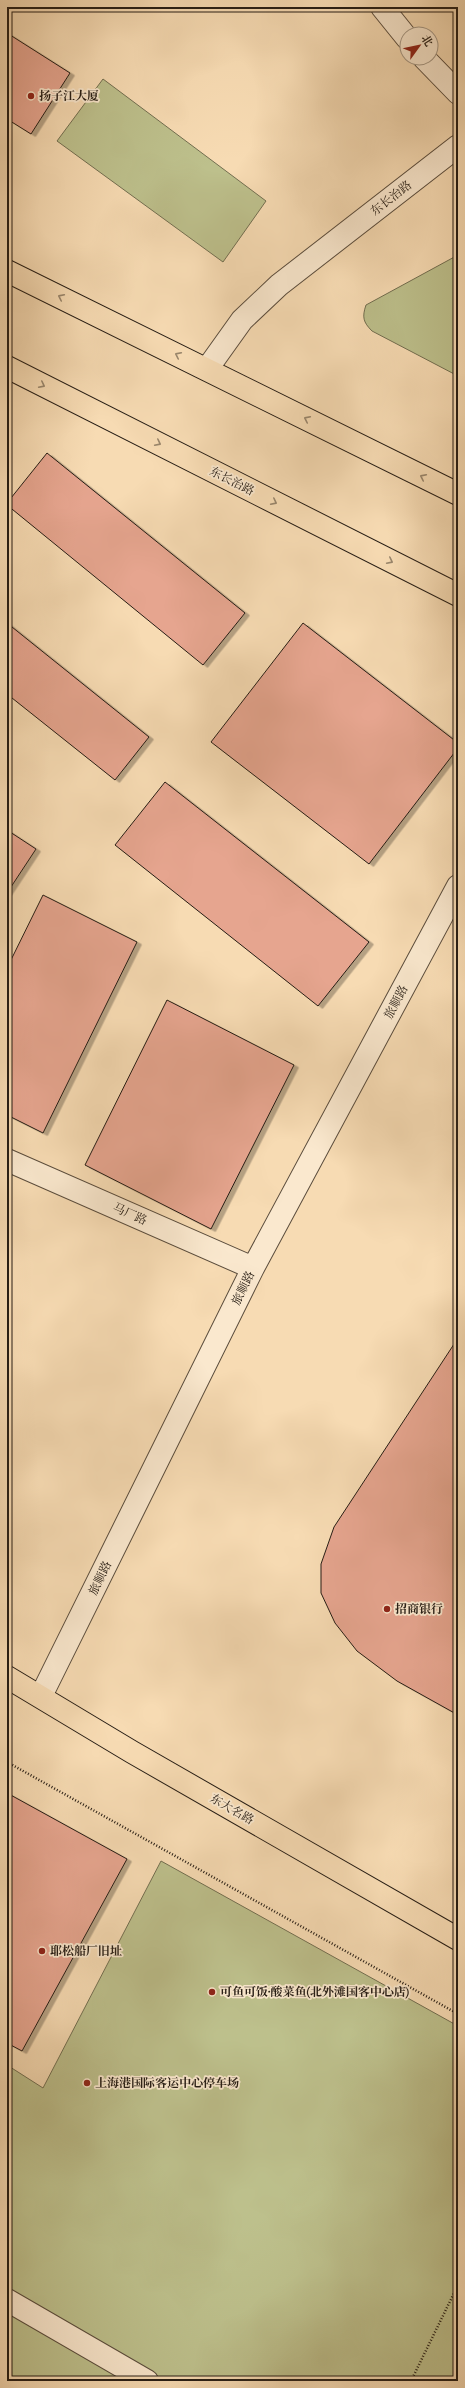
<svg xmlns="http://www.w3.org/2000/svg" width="465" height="2388" viewBox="0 0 465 2388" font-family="'IM FELL French Canon','Noto Serif SC',serif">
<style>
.green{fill:#bdc08c;stroke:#726e50}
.building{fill:#e6a58f;stroke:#261d15;filter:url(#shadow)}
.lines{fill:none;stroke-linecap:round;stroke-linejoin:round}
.minor-casing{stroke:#5a4c3c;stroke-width:24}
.major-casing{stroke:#261d15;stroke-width:24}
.path{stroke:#261d15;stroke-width:2.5;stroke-dasharray:1 2;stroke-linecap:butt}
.minor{stroke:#fae8ce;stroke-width:22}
.major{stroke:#f7dbb3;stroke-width:22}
.oneway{stroke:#99866c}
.poi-dot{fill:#8f2418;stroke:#fae8ce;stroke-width:1.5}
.labels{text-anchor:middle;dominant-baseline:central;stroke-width:3.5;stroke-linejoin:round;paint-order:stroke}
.poi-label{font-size:12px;font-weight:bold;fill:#261d15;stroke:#fae8ce;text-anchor:start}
.street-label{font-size:12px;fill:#261d15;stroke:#fae8ce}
</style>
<defs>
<filter id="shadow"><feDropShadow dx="4.5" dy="2.5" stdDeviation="0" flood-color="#0004"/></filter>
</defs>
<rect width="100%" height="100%" fill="#f7dbb3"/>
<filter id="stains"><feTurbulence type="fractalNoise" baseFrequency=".005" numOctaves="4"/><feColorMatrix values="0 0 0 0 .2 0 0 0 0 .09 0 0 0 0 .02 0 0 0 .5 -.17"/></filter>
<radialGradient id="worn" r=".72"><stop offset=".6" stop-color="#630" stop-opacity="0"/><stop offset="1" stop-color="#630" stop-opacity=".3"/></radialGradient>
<path class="green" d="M103 79 266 201 223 262 57 141Z
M458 255V376L372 331C363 322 362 317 366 305Z
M161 1861 458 2026V2381H7V2065L43 2088Z"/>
<path class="building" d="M7 33 70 73 31 134 7 119Z
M47 453 245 613 203 665 7 505V503Z
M7 623 149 737 115 780 7 694Z
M303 623 458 743V748L369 864 211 742Z
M165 782 369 942 318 1006 115 845Z
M7 830 36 849 7 893Z
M43 895 137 942 43 1133 7 1115V968Z
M167 1000 294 1065 211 1229 85 1165Z
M458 1338V1715L397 1681 357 1651 335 1623 321 1593V1564L334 1527Z
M7 1793 127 1859 22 2051 7 2043Z"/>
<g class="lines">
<g class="minor-casing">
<path id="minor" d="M382 7 407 38
M424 58 458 93
M207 369 242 320 279 285 458 146
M7 1160 253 1268
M41 1696 253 1268 458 886
M7 2300 147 2381"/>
</g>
<g class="major-casing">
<path id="major" d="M7 271 458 494
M7 367 458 595
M7 1677 132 1752 458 1939"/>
</g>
<path class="path" d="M7 1762 458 2014
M7 2375 19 2381
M411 2381 458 2285"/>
<use href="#minor" class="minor"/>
<use href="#major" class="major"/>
</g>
<defs><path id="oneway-chevron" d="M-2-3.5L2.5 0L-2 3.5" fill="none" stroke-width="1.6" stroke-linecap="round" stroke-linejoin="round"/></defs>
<g class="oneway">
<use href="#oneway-chevron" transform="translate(61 297) rotate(-154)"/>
<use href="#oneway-chevron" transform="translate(178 355) rotate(-154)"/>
<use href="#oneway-chevron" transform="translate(42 385) rotate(27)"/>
<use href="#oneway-chevron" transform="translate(307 419) rotate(-154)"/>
<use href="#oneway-chevron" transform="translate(158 443) rotate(27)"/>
<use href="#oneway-chevron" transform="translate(423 477) rotate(-154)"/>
<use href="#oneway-chevron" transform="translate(274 502) rotate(27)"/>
<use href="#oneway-chevron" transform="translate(390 561) rotate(27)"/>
</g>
<g class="poi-dot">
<circle cx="31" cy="96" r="4"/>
<circle cx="387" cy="1609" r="4"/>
<circle cx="42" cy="1951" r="4"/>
<circle cx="212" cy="1992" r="4"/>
<circle cx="87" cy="2083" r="4"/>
</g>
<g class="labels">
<g class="poi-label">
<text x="39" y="96">扬子江大厦</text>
<text x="395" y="1609">招商银行</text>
<text x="50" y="1951">耶松船厂旧址</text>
<text x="220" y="1992">可鱼可饭·酸菜鱼(北外滩国客中心店)</text>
<text x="95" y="2083">上海港国际客运中心停车场</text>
</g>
<g class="street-label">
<text transform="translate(391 198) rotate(-38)">东长治路</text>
<text transform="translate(232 481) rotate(27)">东长治路</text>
<text transform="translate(396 1002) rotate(-62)">旅顺路</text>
<text transform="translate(130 1214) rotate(24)">马厂路</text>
<text transform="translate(243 1288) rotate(-64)">旅顺路</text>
<text transform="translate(100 1578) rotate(-64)">旅顺路</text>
<text transform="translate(232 1809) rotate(30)">东大名路</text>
</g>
</g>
<rect width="465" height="2388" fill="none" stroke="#f7dbb3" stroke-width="24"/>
<rect x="8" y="8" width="449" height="2372" fill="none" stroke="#261d15" stroke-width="2"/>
<rect x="12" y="12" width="441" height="2364" fill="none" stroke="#261d15"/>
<g transform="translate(419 46) rotate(57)"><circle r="19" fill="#fae8ce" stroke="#a59784"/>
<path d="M0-3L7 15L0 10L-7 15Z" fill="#8f2418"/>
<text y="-6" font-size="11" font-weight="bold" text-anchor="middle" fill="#261d15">北</text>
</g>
<rect width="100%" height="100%" filter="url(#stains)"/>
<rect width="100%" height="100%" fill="url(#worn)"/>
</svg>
